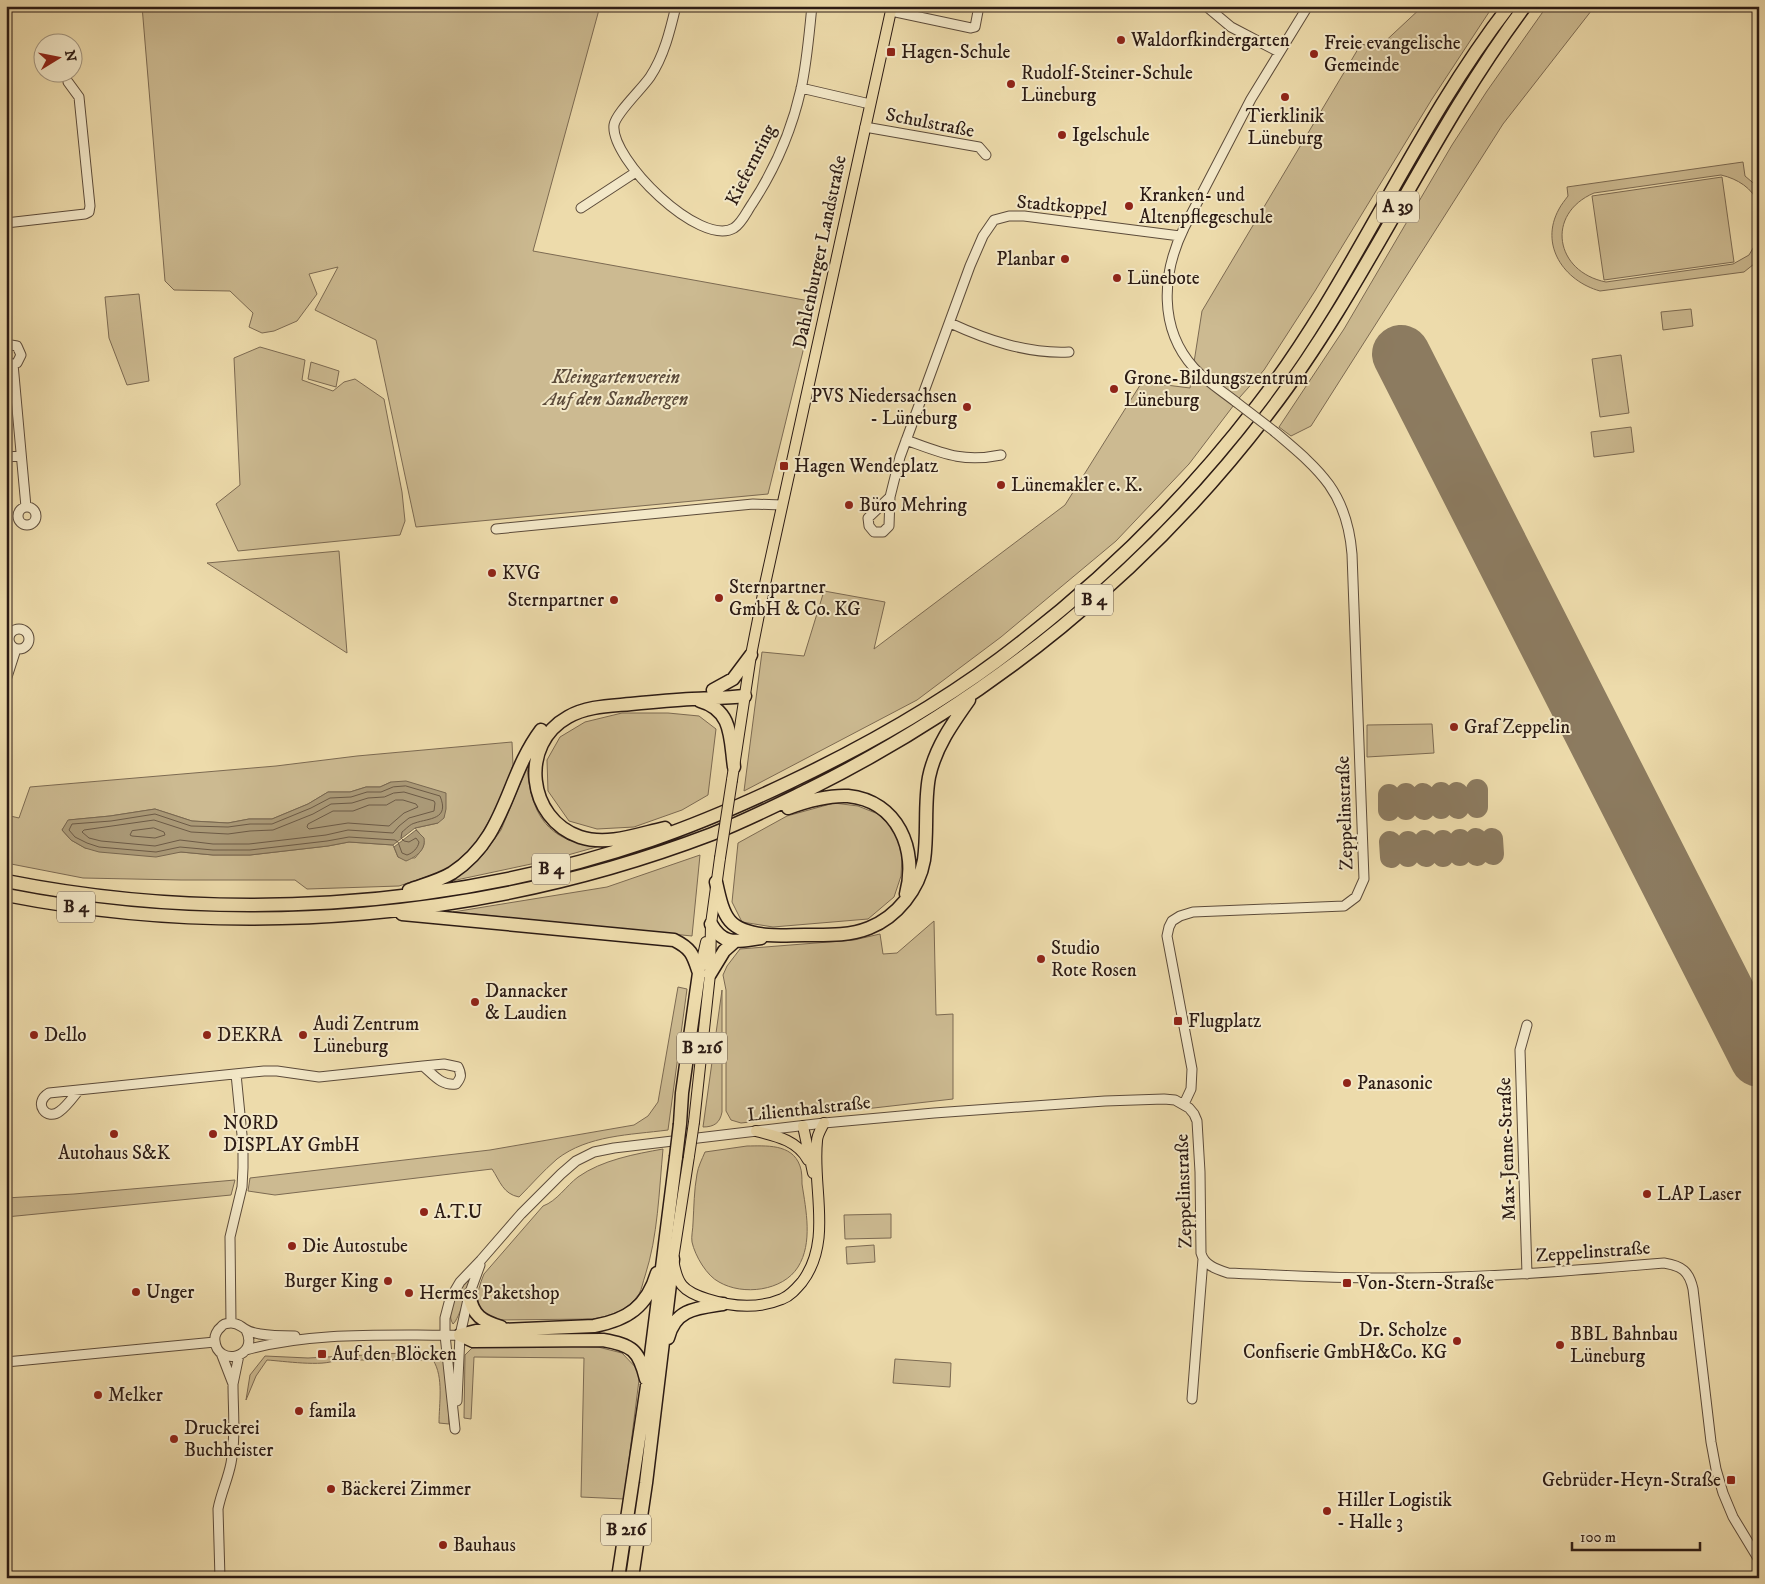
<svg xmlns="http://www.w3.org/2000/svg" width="1765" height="1584" viewBox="0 0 1765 1584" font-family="'IM FELL DW Pica',serif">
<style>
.green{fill:#ccba91;stroke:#7c6a52;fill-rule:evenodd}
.water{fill:#ab9a78;stroke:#786750}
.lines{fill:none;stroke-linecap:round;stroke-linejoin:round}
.shore{stroke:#6c5a46;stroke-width:1}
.taxiway{stroke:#8c7b60;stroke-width:22}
.runway{stroke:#8c7b60;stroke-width:58}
.minor-casing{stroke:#5c4b3a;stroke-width:11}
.major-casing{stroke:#2c1b14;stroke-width:12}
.highway-casing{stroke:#2c1b14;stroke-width:15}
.minor{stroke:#f3e8c8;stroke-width:9}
.major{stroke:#eddbab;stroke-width:10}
.highway{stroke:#eddbab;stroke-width:12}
.minor-bridge-casing{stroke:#5c4b3a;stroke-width:11;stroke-linecap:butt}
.major-bridge-casing{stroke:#2c1b14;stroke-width:12;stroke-linecap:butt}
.highway-bridge-casing{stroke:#2c1b14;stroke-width:15;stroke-linecap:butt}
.minor-bridge{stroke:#f3e8c8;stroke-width:9}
.major-bridge{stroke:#eddbab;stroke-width:10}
.highway-bridge{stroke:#eddbab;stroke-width:12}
.poi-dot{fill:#8f2418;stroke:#f3e8c8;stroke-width:2}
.labels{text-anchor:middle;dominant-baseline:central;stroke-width:4;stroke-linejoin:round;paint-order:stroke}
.shield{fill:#f3e8c8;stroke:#68584a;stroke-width:1}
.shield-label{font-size:18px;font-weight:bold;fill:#2c1b14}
.poi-label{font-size:19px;fill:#2c1b14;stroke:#f3e8c8;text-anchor:start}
.street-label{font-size:19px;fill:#2c1b14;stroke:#f3e8c8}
.park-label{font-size:19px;font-style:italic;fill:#5c4b3a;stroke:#f3e8c8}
</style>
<rect width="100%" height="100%" fill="#eddbab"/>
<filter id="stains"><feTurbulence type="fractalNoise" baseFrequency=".004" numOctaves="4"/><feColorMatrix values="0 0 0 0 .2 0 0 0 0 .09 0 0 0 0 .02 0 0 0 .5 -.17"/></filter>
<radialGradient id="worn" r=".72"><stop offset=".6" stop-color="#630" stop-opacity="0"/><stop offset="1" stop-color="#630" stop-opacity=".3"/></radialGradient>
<path class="green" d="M142 6H600L533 251 815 302 768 494 416 527 376 340 315 310 338 267 309 274 317 294 297 321 274 331 262 333 249 327 253 313 230 291 174 290 165 281Z
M1423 6H1493L1432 99 1315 291 1264 370 1240 397 1189 464 1116 541 1001 637 917 700 744 791 762 652 804 656 824 591 885 602 874 649 1065 505 1142 382 1190 388 1202 311 1361 44 1378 48Z
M1547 6H1595L1503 124 1311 426 1291 436 1279 427 1344 329 1452 145 1487 91Z
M1743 162 1745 176 1759 188V204C1752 188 1738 179 1721 175L1594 193C1545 214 1555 272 1606 282L1733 264 1749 255 1759 238V260L1744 272 1600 291C1564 281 1539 245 1559 209 1561 205 1565 200 1568 196L1567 187Z
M1722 177 1734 262 1604 280 1592 196Z
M139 294 149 381 127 385 109 338 105 297Z
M1691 309 1693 326 1663 330 1661 312Z
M260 347 305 360 302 380 333 391 344 382 355 379 384 399 402 492 405 521 400 535 238 551 216 504 240 485 234 358Z
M1621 355 1629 413 1600 417 1592 359Z
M311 362 339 371 336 387 308 379Z
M1631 427 1634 452 1594 457 1591 432Z
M339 551 347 653 207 563Z
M622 713H668L699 716 716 729 708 795 682 810 634 827 597 829 569 821 548 791 547 760 560 737 585 722Z
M1432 724 1434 753 1367 757V725Z
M512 742 513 765 501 800 475 845 447 870 399 886 307 889 295 880H181L83 878 6 863V815L19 818 30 787 276 766 357 756ZM391 782 438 823 415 828C427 842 427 844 415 858L398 857 393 845 349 842 328 846 250 855H213L181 852 85 848 71 840 62 830 69 820 110 816 155 809 192 821 228 823 249 819H272L308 804 328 792H350L366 787H380Z
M527 767C530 798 537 827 569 840 579 843 590 844 600 846L550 860 447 882 483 855 501 830Z
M834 803 858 806 878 814 896 832 902 856 901 876 894 897 868 919 773 927 742 922 732 902 738 843 787 816Z
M700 855 692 936 453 912 607 887Z
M934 921 936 1015 953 1014V1099L741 1123 731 1120 726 1111V990L723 975 727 966 740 949 854 940 880 934 883 954 897 953Z
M678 987 687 989 668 1130C630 1135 588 1135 557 1159 543 1171 531 1185 519 1197 503 1194 500 1181 492 1169L275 1195 248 1191 250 1178 490 1150 634 1125 648 1116 658 1102Z
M722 990V1112C720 1123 714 1127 703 1127Z
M747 1146C765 1146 792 1143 800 1166 802 1171 802 1179 802 1184 806 1210 813 1243 798 1267 783 1291 743 1296 719 1282 707 1276 695 1256 692 1242 691 1237 693 1229 693 1223 694 1207 694 1190 697 1174 698 1167 702 1159 705 1152Z
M663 1149C659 1191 658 1236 645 1276 643 1281 642 1289 639 1294 628 1310 611 1316 593 1319L497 1320C473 1309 475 1296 484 1274L543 1206C557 1201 566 1186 578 1177 602 1160 635 1154 663 1149Z
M235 1180 231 1195 6 1217V1198L74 1194Z
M891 1214V1238L845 1239 844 1215Z
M874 1245 875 1262 847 1264 846 1247Z
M475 1270C471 1280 459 1320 453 1324 443 1310 466 1281 475 1270Z
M486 1344 598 1347 622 1353 640 1372 624 1499 581 1497 584 1358 474 1357 471 1419 464 1418 465 1355 472 1348Z
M423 1352 431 1358H446L449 1424 439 1423C439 1404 444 1377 433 1360H336C323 1367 283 1361 267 1360L256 1376 246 1400 250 1375 265 1356 308 1358Z
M895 1359 951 1363 950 1387 893 1383Z"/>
<path class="water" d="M406 781 446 793V809L444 818 438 823 415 828 393 845 349 842 328 846 250 855H213L181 852 156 857 99 852 85 848 71 840 62 830 68 820 110 816 155 809 192 821 228 823 249 819H272L308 804 328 792H350L366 787H380L391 782Z
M416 830 424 838C426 850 416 857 406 861L398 857 394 847Z"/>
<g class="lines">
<path class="shore" d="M406 786 440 796C450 820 429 818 415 823 410 824 406 829 402 832L401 838 404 841 409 842 416 838 419 842C418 848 413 853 407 855L402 853 398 842 395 840 349 837 327 841 250 850H213L180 847 156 852 99 847 87 843 75 837 69 830 72 824 111 821 155 814 191 826 228 827 250 824H272L311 808 330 798 351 797 367 792H381L393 787Z
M394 793 404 792 434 801 435 803 434 811 409 818 399 826 393 833 348 830 326 835 249 844H213L180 840 155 846 101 841 89 838 82 832 84 830 154 820 191 832 228 834 250 831 273 830 313 814 331 804 352 803 368 798 384 797Z
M396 800H403L416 804 418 807 404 813 389 826 348 823 309 829 307 827 308 824 333 811H353L369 805H386Z
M154 828 164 832 165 835 155 838 132 836 130 835 132 831Z"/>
<path class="taxiway" d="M1477 790V807
M1441 793V808
M1457 793 1458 808
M1406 794V809
M1423 794 1424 809
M1389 795V810
M1476 839 1477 855
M1492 839 1493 854
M1460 840V855
M1425 841 1426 856
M1443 841V856
M1390 842 1391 857
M1408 842V856"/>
<path class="runway" d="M1401 354 1759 1058"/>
<g class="minor-casing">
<path id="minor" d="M676 6C670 31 664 56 650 77 641 90 616 113 614 125 610 159 700 248 734 228 742 223 747 211 752 204 775 169 792 129 801 89 807 62 809 34 812 6
M1206 6 1231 27 1279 52
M891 11 971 28 975 27 979 6
M801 88 870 104
M865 127 979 147 986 155
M581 208 636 172
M6 223 85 214 89 212 90 206 79 97 68 82
M950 323C987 340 1027 354 1069 352
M6 347 11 345 17 346 21 355 17 363 13 364 6 363
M13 364 26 507
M1236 402C1222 391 1206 381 1194 368 1158 328 1162 273 1184 228L1251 99 1308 6
M906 440C942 453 962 463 1001 455
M6 457 21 456
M890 497 889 526 883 532H874L869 526 868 518 890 497 900 457 970 266 983 236 994 220 1009 216H1024L1180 236
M18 516a9 9 0 1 1 18 0a9 9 0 1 1-18 0Z
M496 529 753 504 782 505
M9 639a10 10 0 1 1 20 0a10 10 0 1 1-20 0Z
M6 680 16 649
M1527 1025 1520 1050 1527 1274
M79 1090C73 1097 67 1106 60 1111 47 1122 32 1103 49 1093L264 1071H277L319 1077 423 1066C434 1075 441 1086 456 1084 461 1078 462 1075 458 1067L444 1064 423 1066
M1184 1104 1191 1089 1192 1069 1167 936 1169 927 1172 921 1180 916 1193 912 1344 906 1356 897 1364 879 1352 554C1347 492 1320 470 1275 432
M231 1323 230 1237 242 1187 243 1168V1145L236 1074
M246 1330C260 1358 217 1367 215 1341 214 1336 217 1330 221 1327 223 1324 228 1323 231 1323 238 1323 240 1326 245 1329 249 1332 255 1333 260 1334 271 1336 284 1336 295 1336
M246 1350C314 1331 390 1336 460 1335
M221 1353 233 1384 239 1355
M6 1362 215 1342
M1192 1399 1203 1259
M457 1401 460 1335 469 1295 480 1265
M455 1429 445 1335V1318L450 1299 460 1282 481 1260 521 1214 561 1174 576 1161 594 1152 614 1148 824 1123 934 1113 1105 1101 1164 1099 1175 1100 1189 1108 1194 1114 1197 1121 1200 1172 1201 1253C1204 1265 1216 1269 1228 1273 1278 1275 1329 1278 1379 1278 1474 1279 1569 1271 1664 1263 1682 1266 1689 1271 1693 1289L1711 1442 1716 1469 1723 1493 1733 1517 1759 1560
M220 1578 218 1509C221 1493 228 1479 231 1463 236 1438 233 1410 233 1384"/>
</g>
<g class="major-casing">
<path id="major" d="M732 780 751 655 765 584 892 6
M699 973 706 942
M694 1122 710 974 711 924 720 858
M803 1126 813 1173
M756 1131C776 1136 797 1140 808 1160
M689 1156 673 1259C677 1284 682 1291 707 1299 732 1307 758 1309 782 1299 790 1296 796 1289 802 1282 833 1241 812 1188 817 1141 817 1135 821 1129 824 1123"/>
</g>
<g class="highway-casing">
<path id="highway" d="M713 690 733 679 751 655
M700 701C733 710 730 739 734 767
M788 808C807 801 827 795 848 796 898 801 918 850 906 894
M665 828C638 834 608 846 580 837 527 819 519 744 568 717 587 706 610 706 631 704 651 702 671 700 692 699 709 698 727 698 745 696
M6 881C217 923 446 910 651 840 698 824 744 804 790 782 872 743 953 697 1024 640 1110 573 1191 492 1257 406 1354 281 1412 131 1509 6
M716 882C724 919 728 931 768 935 780 936 793 935 805 935 827 935 849 936 869 928 897 917 919 889 924 860 928 832 924 804 929 777 935 748 952 724 969 700
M409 890C422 885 439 881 452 873 507 837 505 778 541 730
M6 895C241 941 489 919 712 834 745 821 777 805 808 790 989 700 1148 572 1270 411 1367 284 1429 134 1525 6
M402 914 674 940C692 949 693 955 699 973L682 1093 680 1124
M711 924C724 947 738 941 761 938
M710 974 724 951 734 942
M469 1295C473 1316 482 1321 501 1327
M460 1335 476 1331 594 1326C627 1320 647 1307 657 1273
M460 1335 473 1341 603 1340C632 1345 639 1350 646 1379
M668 1338C675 1309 697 1308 723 1304
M618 1578 647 1386 676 1157
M632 1578 646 1483 673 1259"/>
</g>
<use href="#minor" class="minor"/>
<use href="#major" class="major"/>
<use href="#highway" class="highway"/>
<g class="minor-bridge-casing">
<path id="minor-bridge" d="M1236 402 1275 432"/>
</g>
<g class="major-bridge-casing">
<path id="major-bridge" d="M720 858 732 780
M689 1156 694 1122"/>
</g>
<g class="highway-bridge-casing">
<path id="highway-bridge" d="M676 1157 680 1124"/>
</g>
<use href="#minor-bridge" class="minor-bridge"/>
<use href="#major-bridge" class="major-bridge"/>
<use href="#highway-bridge" class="highway-bridge"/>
</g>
<g class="poi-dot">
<circle cx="1121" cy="40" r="5"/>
<rect x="886" y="47" width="10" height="10" rx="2.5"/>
<circle cx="1314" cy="54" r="5"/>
<circle cx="1011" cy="84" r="5"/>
<circle cx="1285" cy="97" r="5"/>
<circle cx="1062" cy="135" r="5"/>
<circle cx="1129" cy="206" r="5"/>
<circle cx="1065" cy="259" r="5"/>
<circle cx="1117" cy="278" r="5"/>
<circle cx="1114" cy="389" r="5"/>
<circle cx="967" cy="407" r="5"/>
<rect x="779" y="461" width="10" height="10" rx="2.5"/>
<circle cx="1001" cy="485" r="5"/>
<circle cx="849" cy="505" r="5"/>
<circle cx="492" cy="573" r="5"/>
<circle cx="719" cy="598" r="5"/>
<circle cx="614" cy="600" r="5"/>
<circle cx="1454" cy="727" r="5"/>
<circle cx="1041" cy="959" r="5"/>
<circle cx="475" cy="1002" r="5"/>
<rect x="1173" y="1016" width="10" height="10" rx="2.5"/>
<circle cx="34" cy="1035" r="5"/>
<circle cx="207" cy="1035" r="5"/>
<circle cx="303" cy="1035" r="5"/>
<circle cx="1347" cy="1083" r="5"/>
<circle cx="114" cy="1134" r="5"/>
<circle cx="213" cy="1134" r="5"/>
<circle cx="1647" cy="1194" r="5"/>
<circle cx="424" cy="1212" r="5"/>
<circle cx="292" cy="1246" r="5"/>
<circle cx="388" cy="1281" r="5"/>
<rect x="1342" y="1278" width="10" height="10" rx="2.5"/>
<circle cx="136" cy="1292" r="5"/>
<circle cx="409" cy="1293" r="5"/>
<circle cx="1457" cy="1341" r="5"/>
<circle cx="1560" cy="1345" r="5"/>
<rect x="317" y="1349" width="10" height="10" rx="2.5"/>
<circle cx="98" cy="1395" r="5"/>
<circle cx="299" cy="1411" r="5"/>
<circle cx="174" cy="1439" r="5"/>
<rect x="1726" y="1475" width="10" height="10" rx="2.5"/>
<circle cx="331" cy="1489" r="5"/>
<circle cx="1327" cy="1511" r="5"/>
<circle cx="443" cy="1545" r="5"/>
</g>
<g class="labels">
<g class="shield">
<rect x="1377" y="191.5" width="42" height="31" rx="4"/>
<rect x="1075" y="584.5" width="38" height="31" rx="4"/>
<rect x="532" y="853.5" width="38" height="31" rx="4"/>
<rect x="57" y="891.5" width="38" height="31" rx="4"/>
<rect x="677" y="1032.5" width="50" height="31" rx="4"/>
<rect x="601" y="1514.5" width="50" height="31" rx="4"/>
</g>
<g class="shield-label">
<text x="1398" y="207">A 39</text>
<text x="1094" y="600">B 4</text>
<text x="551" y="869">B 4</text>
<text x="76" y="907">B 4</text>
<text x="702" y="1048">B 216</text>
<text x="626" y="1530">B 216</text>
</g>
<g class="poi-label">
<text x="1131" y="40">Waldorfkindergarten</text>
<text x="1324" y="43">Freie evangelische<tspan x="1324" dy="22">Gemeinde</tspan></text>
<text x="901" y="52">Hagen-Schule</text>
<text x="1021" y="73">Rudolf-Steiner-Schule<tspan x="1021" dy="22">Lüneburg</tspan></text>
<text x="1285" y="116" text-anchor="middle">Tierklinik<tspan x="1285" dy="22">Lüneburg</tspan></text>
<text x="1072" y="135">Igelschule</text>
<text x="1139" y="195">Kranken- und<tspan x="1139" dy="22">Altenpflegeschule</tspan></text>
<text x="1055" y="259" text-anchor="end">Planbar</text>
<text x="1127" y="278">Lünebote</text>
<text x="1124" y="378">Grone-Bildungszentrum<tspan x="1124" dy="22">Lüneburg</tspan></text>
<text x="957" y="396" text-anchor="end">PVS Niedersachsen<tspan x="957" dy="22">- Lüneburg</tspan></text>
<text x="794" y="466">Hagen Wendeplatz</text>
<text x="1011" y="485">Lünemakler e. K.</text>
<text x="859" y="505">Büro Mehring</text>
<text x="502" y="573">KVG</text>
<text x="729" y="587">Sternpartner<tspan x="729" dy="22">GmbH &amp; Co. KG</tspan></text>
<text x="604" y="600" text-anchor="end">Sternpartner</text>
<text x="1464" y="727">Graf Zeppelin</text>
<text x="1051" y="948">Studio<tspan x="1051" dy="22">Rote Rosen</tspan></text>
<text x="485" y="991">Dannacker<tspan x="485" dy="22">&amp; Laudien</tspan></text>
<text x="1188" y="1021">Flugplatz</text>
<text x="313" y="1024">Audi Zentrum<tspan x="313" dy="22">Lüneburg</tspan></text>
<text x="44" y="1035">Dello</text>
<text x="217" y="1035">DEKRA</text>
<text x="1357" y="1083">Panasonic</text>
<text x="223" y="1123">NORD<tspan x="223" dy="22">DISPLAY GmbH</tspan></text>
<text x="114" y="1153" text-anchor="middle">Autohaus S&amp;K</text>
<text x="1657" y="1194">LAP Laser</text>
<text x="434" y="1212">A.T.U</text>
<text x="302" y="1246">Die Autostube</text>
<text x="378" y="1281" text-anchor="end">Burger King</text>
<text x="1357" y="1283">Von-Stern-Straße</text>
<text x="146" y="1292">Unger</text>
<text x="419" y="1293">Hermes Paketshop</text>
<text x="1447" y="1330" text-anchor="end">Dr. Scholze<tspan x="1447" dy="22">Confiserie GmbH&amp;Co. KG</tspan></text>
<text x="1570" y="1334">BBL Bahnbau<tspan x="1570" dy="22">Lüneburg</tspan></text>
<text x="332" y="1354">Auf den Blöcken</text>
<text x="108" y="1395">Melker</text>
<text x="309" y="1411">famila</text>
<text x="184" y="1428">Druckerei<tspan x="184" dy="22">Buchheister</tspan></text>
<text x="1721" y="1480" text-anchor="end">Gebrüder-Heyn-Straße</text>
<text x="341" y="1489">Bäckerei Zimmer</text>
<text x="1337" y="1500">Hiller Logistik<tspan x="1337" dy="22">- Halle 3</tspan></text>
<text x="453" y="1545">Bauhaus</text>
</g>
<g class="street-label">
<text transform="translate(930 123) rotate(11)">Schulstraße</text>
<text transform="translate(751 165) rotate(-63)">Kiefernring</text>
<text transform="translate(1062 206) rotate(5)">Stadtkoppel</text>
<text transform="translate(820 252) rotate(-78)">Dahlenburger Landstraße</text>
<text transform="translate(1345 813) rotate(-92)">Zeppelinstraße</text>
<text transform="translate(809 1109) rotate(-6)">Lilienthalstraße</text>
<text transform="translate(1507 1149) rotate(-92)">Max-Jenne-Straße</text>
<text transform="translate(1184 1191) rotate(-92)">Zeppelinstraße</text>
<text transform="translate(1593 1252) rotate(-4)">Zeppelinstraße</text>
</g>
<g class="park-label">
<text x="616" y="377">Kleingartenverein<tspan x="616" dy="22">Auf den Sandbergen</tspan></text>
</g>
</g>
<rect width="1765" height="1584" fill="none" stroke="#eddbab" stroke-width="25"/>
<rect x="8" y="8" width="1750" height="1569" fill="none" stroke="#2c1b14" stroke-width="2.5"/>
<rect x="12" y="12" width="1740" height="1559" fill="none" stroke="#2c1b14"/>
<g transform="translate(58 58) rotate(80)"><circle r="24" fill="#f3e8c8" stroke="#a39680"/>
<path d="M0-4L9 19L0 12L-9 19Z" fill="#8f2418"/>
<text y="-8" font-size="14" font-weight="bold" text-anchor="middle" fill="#2c1b14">N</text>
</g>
<path d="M1572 1542v8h128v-8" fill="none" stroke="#2c1b14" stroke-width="2.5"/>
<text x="1580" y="1542" font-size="15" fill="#2c1b14" stroke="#f3e8c8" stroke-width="4" paint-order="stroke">100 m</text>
<rect width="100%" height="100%" filter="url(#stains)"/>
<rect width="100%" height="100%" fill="url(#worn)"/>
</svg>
